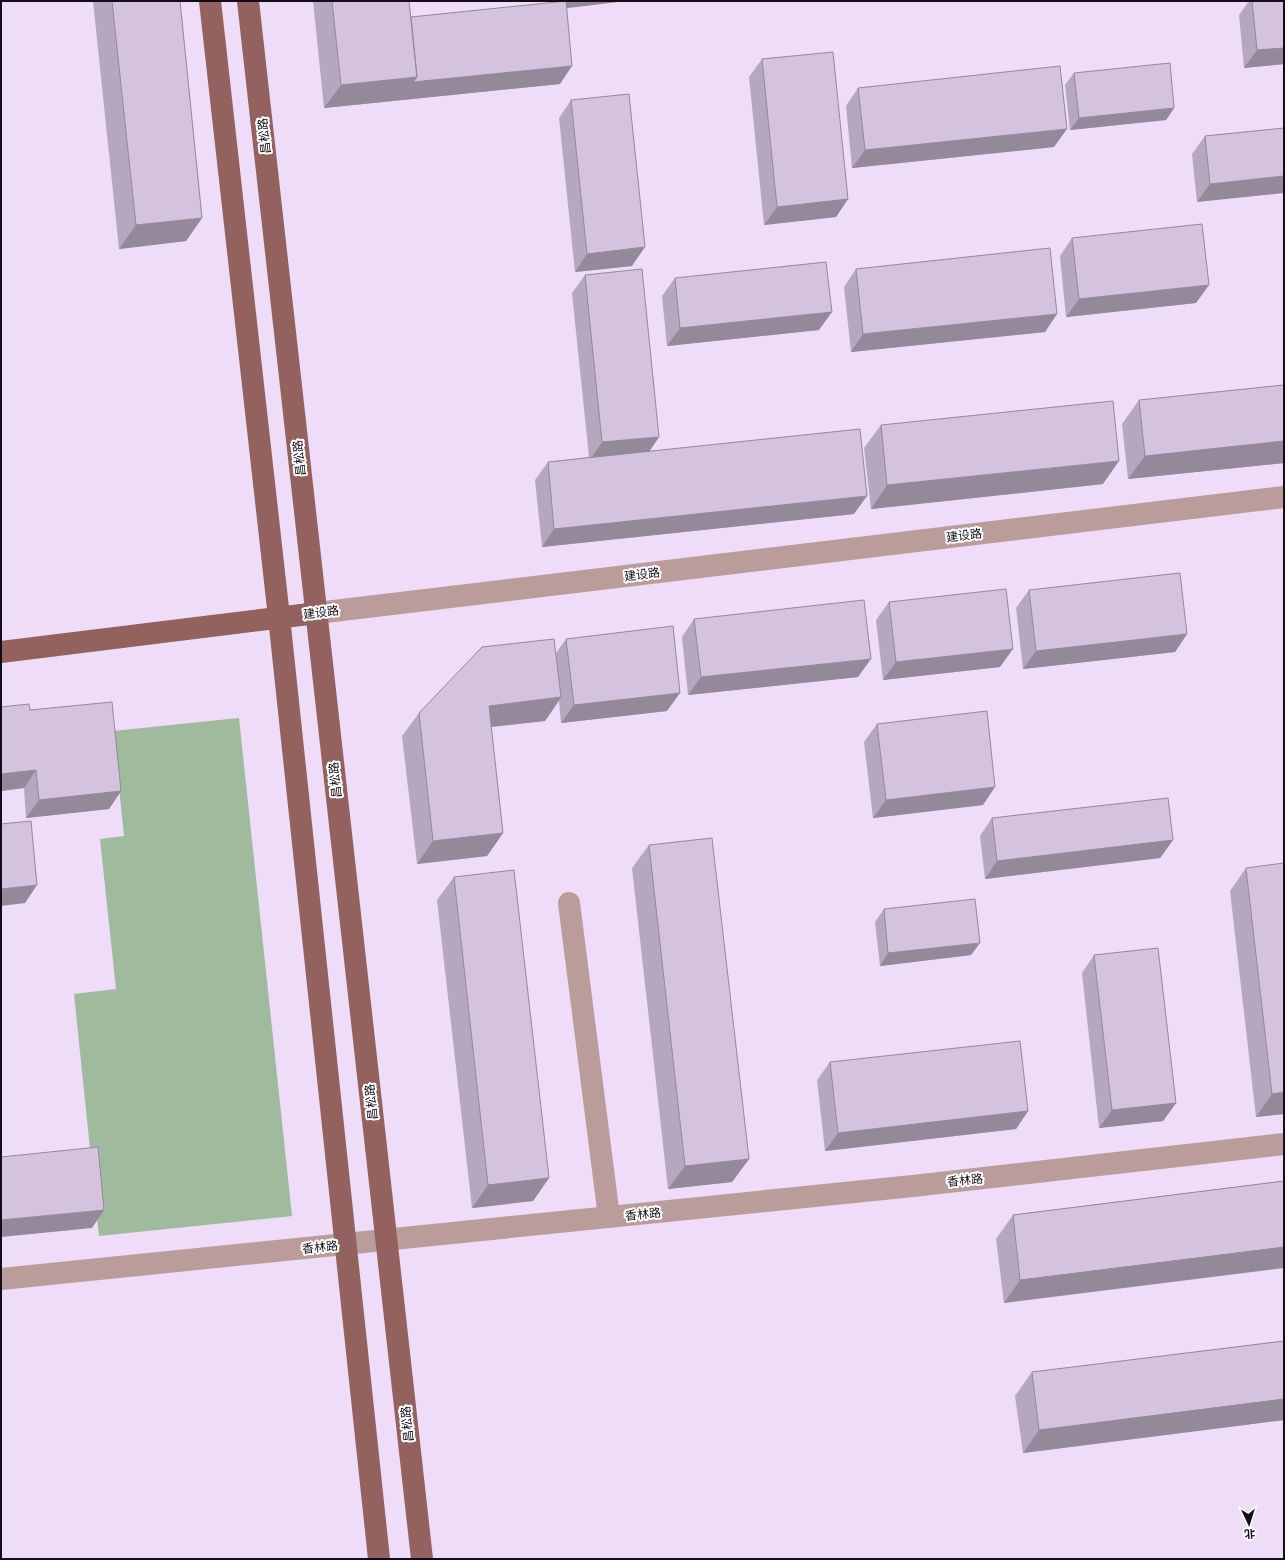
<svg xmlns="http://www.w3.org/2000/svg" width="1285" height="1560" viewBox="0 0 1285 1560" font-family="Cabin,'Noto Sans SC',sans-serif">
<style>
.green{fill:#9fba9c}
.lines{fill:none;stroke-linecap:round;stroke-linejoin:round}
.minor{stroke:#ba9d9b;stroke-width:22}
.major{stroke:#93625f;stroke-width:22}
.wall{fill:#b6a7bf}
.shaded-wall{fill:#94889b}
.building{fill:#d4c2de;stroke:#94889b}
.labels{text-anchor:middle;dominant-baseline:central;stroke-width:4;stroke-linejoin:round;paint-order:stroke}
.street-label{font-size:12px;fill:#130c16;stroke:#fff}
</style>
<rect width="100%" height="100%" fill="#eedcf9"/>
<path class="green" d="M239 718 292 1216 99 1236 74 994 116 989 100 839 124 836 113 731Z"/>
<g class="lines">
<path class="minor" d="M317 613 1284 497
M569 903 609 1217
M1 1279 913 1186 1284 1144"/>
<path class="major" d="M210 1 279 617 379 1559
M248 1 422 1559
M1 652 317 613"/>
</g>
<path class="wall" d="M93 1H180L202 218 186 241 119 249Z
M313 1H409L411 17 558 2V1H619L618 2 566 8 560 84 324 108Z
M1249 1H1284V64L1244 68 1239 15Z
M762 59 848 199 836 217 764 225 749 77Z
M1074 73 1174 108 1166 120 1070 130 1065 85Z
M858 88 1054 147 852 168 846 106Z
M571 100 632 266 575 272 559 118Z
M1284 128 1197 202 1192 154 1205 136Z
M1072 238 1196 303 1066 317 1060 256Z
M856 269 1045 332 851 352 844 287Z
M585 275 659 437 649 451 854 514 542 547 535 480 548 462 589 457 572 293Z
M675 278 819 330 667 346 662 296Z
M1284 385V463L1128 479 1122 424 1139 400Z
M881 425 1103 484 871 509 864 448Z
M1029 590 1187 634 1175 652 1023 669 1016 608Z
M889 602 1000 667 883 680 876 620Z
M694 619 858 677 688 695 682 637Z
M566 639 667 711 561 723 559 701 545 721 491 727 503 833 487 856 417 864 402 736 419 713 556 653Z
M1 707 30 710 121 791 109 809 26 818 24 788 1 791Z
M877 724 983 805 873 818 864 742Z
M992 818 1173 840 1160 858 985 879 980 836Z
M649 845 749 1159 732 1182 668 1189 632 868Z
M1246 868 1284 1114 1256 1117 1230 891Z
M454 877 549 1178 533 1201 472 1208 437 900Z
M884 909 971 955 880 966 875 922Z
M1094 955 1176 1103 1163 1121 1099 1128 1082 973Z
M830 1062 1028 1111 1016 1129 825 1151 817 1080Z
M1284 1181 1004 1303 996 1239 1013 1215Z
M1284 1341V1420L1023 1453 1015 1396 1032 1372Z"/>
<path class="shaded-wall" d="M564 1H619L618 2 559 9Z
M1284 48V64L1244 68 1257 50Z
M572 66 560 84 324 108 341 85 417 77Z
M1174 108 1166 120 1070 130 1079 118Z
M1067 129 1054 147 852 168 865 150Z
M1284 176V193L1197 202 1210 184Z
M848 199 836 217 764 225 777 207Z
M202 218 186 241 119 249 136 225Z
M645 247 632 266 575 272 587 254Z
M1209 285 1196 303 1066 317 1079 299Z
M832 312 819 330 667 346 680 328Z
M1057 314 1045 332 851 352 863 334Z
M659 437 647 455 590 460 602 442Z
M1284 441V463L1128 479 1145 456Z
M1119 461 1103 484 871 509 887 485Z
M867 496 854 514 542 547 554 529Z
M1187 634 1175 652 1023 669 1036 651Z
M1013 649 1000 667 883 680 896 662Z
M871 659 858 677 688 695 701 677Z
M680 693 667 711 561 723 574 705Z
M561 697 545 721 472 729 489 706Z
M36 770 24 788 1 791V774Z
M995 787 983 805 873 818 886 800Z
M121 791 109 809 26 818 39 800Z
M503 833 487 856 417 864 433 841Z
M1173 840 1160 858 985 879 997 861Z
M37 885 25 903 1 906V889Z
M980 943 971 955 880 966 888 953Z
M1284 1092V1114L1256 1117 1272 1094Z
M1176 1103 1163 1121 1099 1128 1112 1110Z
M1028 1111 1016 1129 825 1151 838 1133Z
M749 1159 732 1182 668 1189 685 1166Z
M549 1178 533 1201 472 1208 488 1185Z
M104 1210 92 1228 1 1237V1220Z
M1284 1247V1268L1004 1303 1020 1280Z
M1284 1399V1420L1023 1453 1039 1430Z"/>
<path class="building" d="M112 1H180L202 218 136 225Z
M332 1H409L417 77 341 85Z
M566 1 572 66 413 82 417 77 411 17Z
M1252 1H1284V48L1257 50Z
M833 52 848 199 777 207 762 59Z
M1170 63 1174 108 1079 118 1074 73Z
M1060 66 1067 129 865 150 858 88Z
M629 94 645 247 587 254 571 100Z
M1284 128V176L1210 184 1205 136Z
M1202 224 1209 285 1079 299 1072 238Z
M1050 248 1057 314 863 334 856 269Z
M826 262 832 312 680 328 675 278Z
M642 269 659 437 602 442 585 275Z
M1284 385V441L1145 456 1139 400Z
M1113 401 1119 461 887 485 881 425Z
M860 429 867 496 554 529 548 462Z
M1180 573 1187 634 1036 651 1029 590Z
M1006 589 1013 649 896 662 889 602Z
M864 600 871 659 701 677 694 619Z
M673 626 680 693 574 705 566 639Z
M554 639 561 697 489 706 503 833 433 841 419 713 482 647Z
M112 702 121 791 39 800 36 770 1 774V707L29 704 30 710Z
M987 711 995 787 886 800 877 724Z
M1168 798 1173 840 997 861 992 818Z
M31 821 37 885 1 889V824Z
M712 838 749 1159 685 1166 649 845Z
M1284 863V1092L1272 1094 1246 868Z
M514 870 549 1178 488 1185 454 877Z
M975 899 980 943 888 953 884 909Z
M1158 948 1176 1103 1112 1110 1094 955Z
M1020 1041 1028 1111 838 1133 830 1062Z
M98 1147 104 1210 1 1220V1157Z
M1284 1181V1247L1020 1280 1013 1215Z
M1284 1341V1399L1039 1430 1032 1372Z"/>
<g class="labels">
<g class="street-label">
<text transform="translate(264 136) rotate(-96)">昌松路</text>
<text transform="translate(299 458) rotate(-96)">昌松路</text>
<text transform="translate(964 535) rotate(-7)">建设路</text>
<text transform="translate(642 574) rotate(-7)">建设路</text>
<text transform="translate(321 612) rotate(-7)">建设路</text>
<text transform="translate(335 780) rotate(-96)">昌松路</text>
<text transform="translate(371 1102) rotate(-96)">昌松路</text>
<text transform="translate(965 1180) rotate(-6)">香林路</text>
<text transform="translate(643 1214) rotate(-6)">香林路</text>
<text transform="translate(320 1247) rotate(-6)">香林路</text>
<text transform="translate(407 1424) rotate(-96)">昌松路</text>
</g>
</g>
<rect width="1285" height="1560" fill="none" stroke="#130c16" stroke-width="4"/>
<g transform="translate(1249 1524) rotate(176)" stroke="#ffffff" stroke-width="3" paint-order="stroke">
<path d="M0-3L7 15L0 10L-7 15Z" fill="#130c16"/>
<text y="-6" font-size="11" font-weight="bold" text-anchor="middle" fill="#130c16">北</text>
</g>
</svg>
